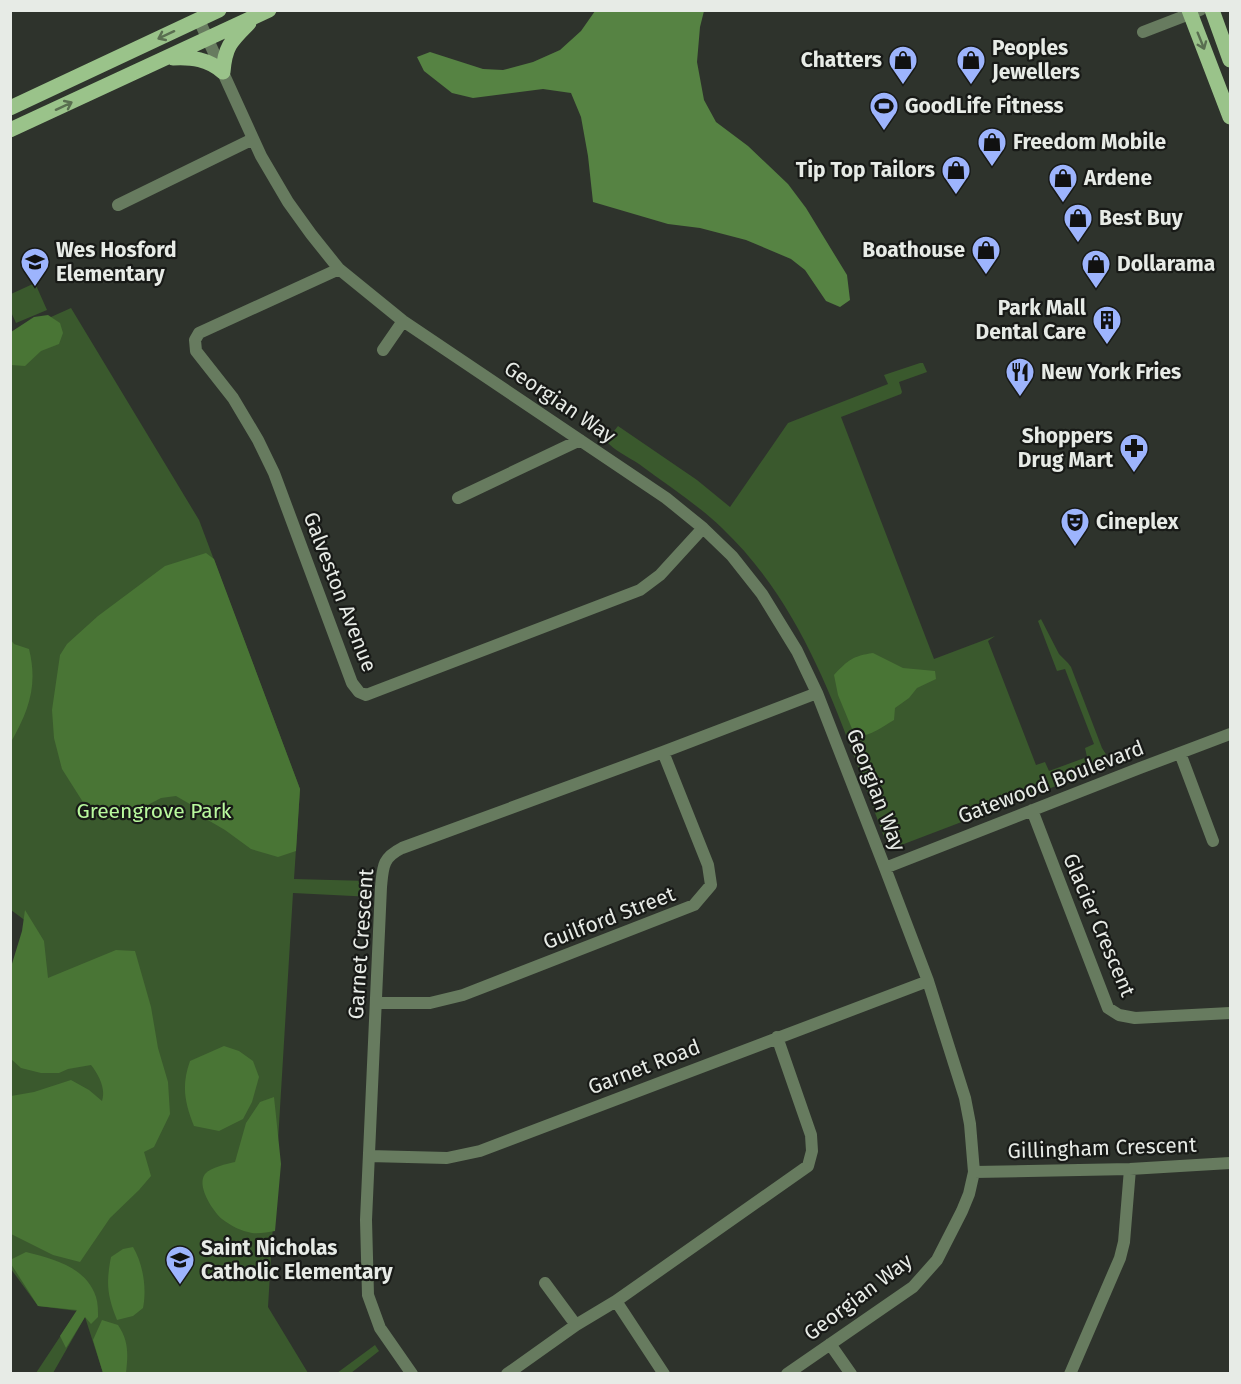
<svg xmlns="http://www.w3.org/2000/svg" width="1241" height="1384" viewBox="0 0 1241 1384" font-family="'Fira Sans',sans-serif">
<style>
.green{fill:#3a592d}
.forest{fill:#497535}
.water{fill:#568343}
.lines{fill:none;stroke-linecap:round;stroke-linejoin:round}
.minor{stroke:#677b5f;stroke-width:12}
.major{stroke:#9ac38a;stroke-width:15}
.oneway{stroke:#596e50}
.labels{text-anchor:middle;dominant-baseline:central;stroke-width:4.5;stroke-linejoin:round;paint-order:stroke}
.poi-label{font-size:21px;font-weight:bold;fill:#e7ebe6;stroke:#181a17;text-anchor:start}
.street-label{font-size:21px;fill:#e7ebe6;stroke:#181a17}
.park-label{font-size:21px;fill:#b9f99e;stroke:#181a17}
</style>
<rect width="100%" height="100%" fill="#2e332c"/>
<path class="green" d="M35 283 47 310 16 323 11 312V294Z
M71 308 199 520 300 789 294 879 369 881 373 897 293 893 268 1307 308 1373H103L85 1317 53 1373H36L77 1311 38 1306 11 1269V972L34 927 11 910V335Z
M920 363H923L927 372 899 382 902 392 901 394 841 417 934 659 995 636 988 641 1036 765 1045 762 1049 771 1087 757 1085 748 1094 744 1065 669 1057 671 1038 621 1041 619 1059 654 1068 663 1071 667 1102 748 1109 759 1108 760 1111 765 896 847 888 843 884 837C842 727 810 612 722 528 697 504 667 485 639 464 628 457 614 450 606 441L618 426 697 480 730 507 788 423 888 384 884 375Z
M375 1345 379 1351 351 1373H337Z"/>
<path class="forest" d="M48 315 60 323 63 333 59 344 41 351 25 366 11 365V332L34 317Z
M206 553 214 559 300 789 296 851 278 857 251 849 225 830 201 816 195 807 176 796 161 798 140 809 108 820 88 810 62 769 54 738 52 710 60 655 67 644 98 616 165 566Z
M11 640 14 644 29 649C38 685 29 710 11 742Z
M873 653 903 668 935 671 936 679 917 688 909 698 895 708 894 720C882 727 868 738 855 736L838 695 834 675C848 660 853 656 873 653Z
M25 910 44 941 48 978 116 950 135 951 151 1007 158 1048 168 1082 170 1114 154 1147 144 1152 151 1176 139 1190 110 1218 80 1262 53 1255 11 1234V1096L34 1092 71 1080 89 1090 102 1101C106 1089 99 1075 91 1065L68 1069 59 1073H41L21 1068 11 1059V967L22 931Z
M224 1046 239 1051 253 1061 259 1077 252 1102 243 1119 219 1131 194 1126C185 1103 181 1086 190 1061Z
M274 1097 281 1164 275 1231C268 1232 259 1234 252 1233 241 1231 231 1226 222 1219 213 1211 196 1186 205 1174 211 1167 227 1164 235 1162L246 1123 260 1102Z
M133 1247C143 1264 147 1288 143 1308L133 1316 117 1320C107 1295 106 1283 111 1257L123 1249Z
M26 1252C54 1259 86 1267 96 1297 98 1303 98 1311 98 1317L91 1324 85 1317 66 1348 60 1336 77 1310 38 1306 11 1264 12 1259Z
M102 1320 118 1325C129 1341 128 1355 126 1373H103L93 1340Z"/>
<path class="water" d="M595 11H704L700 27 697 62 704 100 716 122 748 146 788 184 806 208 847 275 850 300 840 307 826 301 805 270 791 259 746 240 700 228 668 224 593 202 588 156 581 117 571 93 543 89 473 98 452 93 424 71 417 57 430 52 483 69 503 70 533 62 560 50 581 31Z"/>
<g class="lines">
<path class="minor" d="M199 20 261 156 288 202 311 234 339 269 403 321 666 498 703 528 732 556 762 594 797 651 817 693 885 868 928 981 965 1098 970 1124 974 1172 969 1194 962 1211 937 1260 913 1287 787 1374
M1143 32 1200 10
M118 205 253 139
M339 269 199 333 195 340 196 351 233 398 258 440 274 473 352 683 359 692 366 695 379 690 640 590 660 575 703 528
M383 350 403 321
M458 498 580 440
M1180 753 1213 841
M1032 810 1108 1008 1119 1015 1135 1018 1230 1013
M885 868 1140 768 1230 734
M376 1003H430L463 995 694 905 711 885 708 865 663 752
M369 1156 447 1158 480 1151 928 981
M974 1172 1130 1169 1230 1163
M545 1283 576 1325
M616 1301 664 1374
M830 1344 851 1374
M412 1374 380 1328 368 1295 366 1220 381 887C383 867 382 858 402 848L663 752 817 693
M507 1374 576 1325 616 1301 808 1166 812 1151 811 1135 777 1037
M1070 1374 1120 1258 1124 1242 1130 1169"/>
<path class="major" d="M1189 10 1230 117
M1212 10 1230 60
M173 58C192 57 208 59 223 72
M223 72C225 46 231 41 249 23
M10 108 219 10
M10 130 269 10"/>
</g>
<defs><path id="oneway-shaft" d="M-6 0H5M1.5-3L5.5 0L1.5 3" fill="none" stroke-width="1.6" stroke-linecap="round" stroke-linejoin="round" transform="scale(1.5)"/></defs>
<g class="oneway">
<use href="#oneway-shaft" transform="translate(166 35) rotate(155)"/>
<use href="#oneway-shaft" transform="translate(1201 41) rotate(68)"/>
<use href="#oneway-shaft" transform="translate(64 106) rotate(-25)"/>
</g>
<defs>
<g id="shop-pin" transform="scale(1.5)"><path d="M0 17L-7.5 6A9.5 9.5 0 1 1 7.5 6Z" fill="#9db4fd" stroke="#181a17"/><path d="M-5-2.5h2.3a2.7 3.5 0 0 1 5.4 0H5L5.5 6h-11ZM-1.5-2.5h3a1.5 2.3 0 0 0-3 0Z" fill="#111"/></g>
<g id="stadium-pin" transform="scale(1.5)"><path d="M0 17L-7.5 6A9.5 9.5 0 1 1 7.5 6Z" fill="#9db4fd" stroke="#181a17"/><path d="M0-5a6.5 5 0 1 0 0 10a6.5 5 0 1 0 0-10ZM-3.5-1.8h7v3.6h-7Z" fill="#111"/></g>
<g id="school-pin" transform="scale(1.5)"><path d="M0 17L-7.5 6A9.5 9.5 0 1 1 7.5 6Z" fill="#9db4fd" stroke="#181a17"/><path d="M0-5L7-2L0 1L-7-2ZM-4 1L0 2.5L4 1V4Q0 6-4 4Z" fill="#111"/></g>
<g id="building-pin" transform="scale(1.5)"><path d="M0 17L-7.5 6A9.5 9.5 0 1 1 7.5 6Z" fill="#9db4fd" stroke="#181a17"/><path d="M-4-6H4V6H1V3H-1V6H-4ZM-2.5-4.3h1.7v1.8h-1.7ZM.8-4.3h1.7v1.8H.8ZM-2.5-1h1.7V.8h-1.7ZM.8-1h1.7V.8H.8Z" fill="#111"/></g>
<g id="restaurant-pin" transform="scale(1.5)"><path d="M0 17L-7.5 6A9.5 9.5 0 1 1 7.5 6Z" fill="#9db4fd" stroke="#181a17"/><path d="M-5-6h1v4h1v-4h1v4h1v-4h1v5L-1.5 .5V6h-2V.5L-5-1ZM5-6V6H3V1.5H1.5Q1.5-4 5-6Z" fill="#111"/></g>
<g id="pharmacy-pin" transform="scale(1.5)"><path d="M0 17L-7.5 6A9.5 9.5 0 1 1 7.5 6Z" fill="#9db4fd" stroke="#181a17"/><path d="M-2-6h4v4h4v4h-4v4h-4v-4h-4v-4h4Z" fill="#111"/></g>
<g id="theatre-pin" transform="scale(1.5)"><path d="M0 17L-7.5 6A9.5 9.5 0 1 1 7.5 6Z" fill="#9db4fd" stroke="#181a17"/><path d="M-5-5.5Q0-4 5-5.5V0Q5 5 0 6Q-5 5-5 0ZM-3.3-2.5H-1v1.5H-3.3ZM1-2.5H3.3v1.5H1ZM-2.8 1Q0 5.5 2.8 1Z" fill="#111"/></g>
</defs>
<g fill-rule="evenodd">
<use href="#shop-pin" x="903" y="60"/>
<use href="#shop-pin" x="971" y="60"/>
<use href="#stadium-pin" x="884" y="106"/>
<use href="#shop-pin" x="992" y="142"/>
<use href="#shop-pin" x="956" y="170"/>
<use href="#shop-pin" x="1063" y="178"/>
<use href="#shop-pin" x="1078" y="218"/>
<use href="#shop-pin" x="986" y="250"/>
<use href="#school-pin" x="35" y="262"/>
<use href="#shop-pin" x="1096" y="264"/>
<use href="#building-pin" x="1107" y="320"/>
<use href="#restaurant-pin" x="1020" y="372"/>
<use href="#pharmacy-pin" x="1134" y="448"/>
<use href="#theatre-pin" x="1075" y="522"/>
<use href="#school-pin" x="180" y="1260"/>
</g>
<g class="labels">
<g class="poi-label">
<text x="992" y="48">Peoples<tspan x="992" dy="24">Jewellers</tspan></text>
<text x="882" y="60" text-anchor="end">Chatters</text>
<text x="905" y="106">GoodLife Fitness</text>
<text x="1013" y="142">Freedom Mobile</text>
<text x="935" y="170" text-anchor="end">Tip Top Tailors</text>
<text x="1084" y="178">Ardene</text>
<text x="1099" y="218">Best Buy</text>
<text x="56" y="250">Wes Hosford<tspan x="56" dy="24">Elementary</tspan></text>
<text x="965" y="250" text-anchor="end">Boathouse</text>
<text x="1117" y="264">Dollarama</text>
<text x="1086" y="308" text-anchor="end">Park Mall<tspan x="1086" dy="24">Dental Care</tspan></text>
<text x="1041" y="372">New York Fries</text>
<text x="1113" y="436" text-anchor="end">Shoppers<tspan x="1113" dy="24">Drug Mart</tspan></text>
<text x="1096" y="522">Cineplex</text>
<text x="201" y="1248">Saint Nicholas<tspan x="201" dy="24">Catholic Elementary</tspan></text>
</g>
<g class="street-label">
<text transform="translate(560 402) rotate(34)">Georgian Way</text>
<text transform="translate(340 592) rotate(69)">Galveston Avenue</text>
<text transform="translate(1051 782) rotate(-21)">Gatewood Boulevard</text>
<text transform="translate(876 790) rotate(69)">Georgian Way</text>
<text transform="translate(609 918) rotate(-21)">Guilford Street</text>
<text transform="translate(1099 925) rotate(67)">Glacier Crescent</text>
<text transform="translate(361 944) rotate(-86)">Garnet Crescent</text>
<text transform="translate(644 1067) rotate(-21)">Garnet Road</text>
<text transform="translate(1102 1148) rotate(-2)">Gillingham Crescent</text>
<text transform="translate(858 1297) rotate(-37)">Georgian Way</text>
</g>
<g class="park-label">
<text x="154" y="811">Greengrove Park</text>
</g>
</g>
<rect width="1241" height="1384" fill="none" stroke="#e7ebe6" stroke-width="24"/>
</svg>
